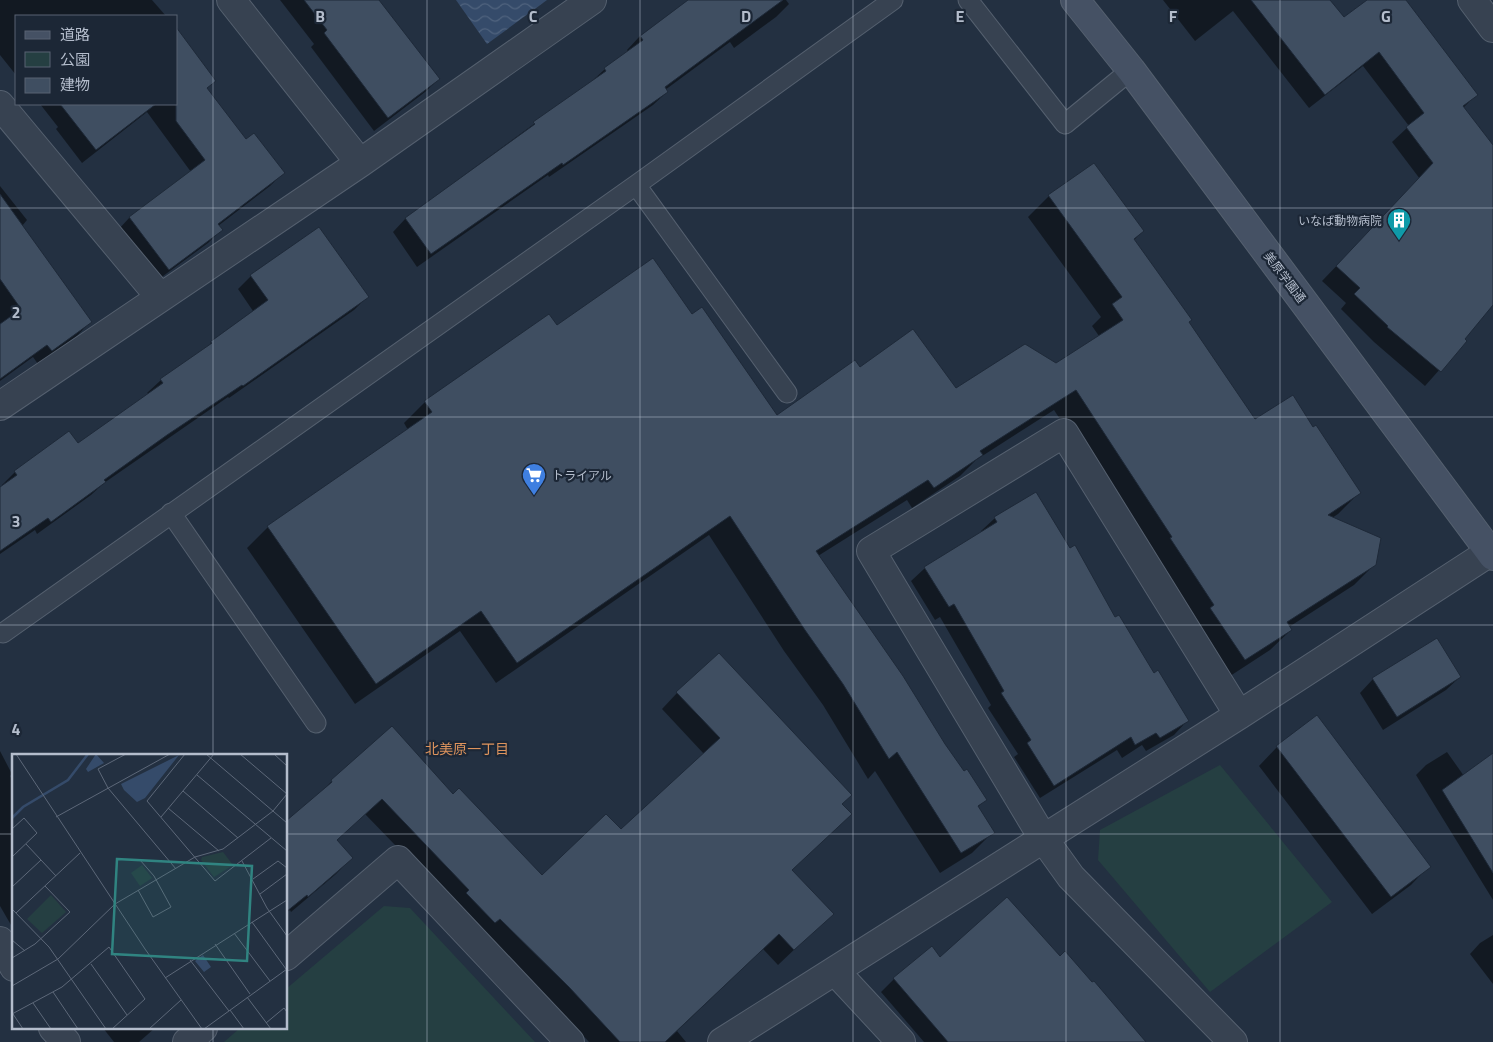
<svg xmlns="http://www.w3.org/2000/svg" width="1493" height="1042" viewBox="0 0 1493 1042" font-family="'Titillium Web','Noto Sans JP',sans-serif">
<style>
.park{fill:#253f42}
.water{fill:url(#water-waves)}
.shadow{fill:#0007}
.building{fill:#3f4e61;stroke:#1e2938}
.lines{fill:none;stroke-linecap:round;stroke-linejoin:round}
.lane-casing{stroke:#55606f;stroke-width:21}
.street-casing{stroke:#55606f;stroke-width:30}
.secondary-casing{stroke:#55606f;stroke-width:30}
.lane{stroke:#374251;stroke-width:19}
.street{stroke:#374251;stroke-width:28}
.secondary{stroke:#455164;stroke-width:28}
.grid{fill:none;stroke:#b4bdcc;stroke-width:1;stroke-opacity:0.55}
.labels{text-anchor:middle;dominant-baseline:central;stroke-width:4.5;stroke-linejoin:round;paint-order:stroke}
.poi-label{font-size:12px;fill:#b4bdcc;stroke:#1c2736;text-anchor:end}
.street-label{font-size:12px;fill:#b4bdcc;stroke:#1c2736}
.neighbourhood-label{font-size:14px;fill:#de945d;stroke:#1c2736}
.inset-river{fill:none;stroke:#354b6a;stroke-width:2.5}
.inset-road{fill:none;stroke:#5d6879;stroke-width:1}
.view{fill:#308481;fill-opacity:0.15;stroke:#308481;stroke-width:2.5}
.inset-edge{fill:none;stroke:#b4bdcc;stroke-width:2.5}
.grid-label{font-size:16px;text-anchor:middle;font-weight:bold;fill:#b4bdcc;stroke:#1c2736;stroke-width:4.5;stroke-linejoin:round;paint-order:stroke}
</style>
<defs>
<pattern id="water-waves" width="16" height="10" patternUnits="userSpaceOnUse" patternTransform="scale(1.25)"><rect width="16" height="10" fill="#354b6a"/><path d="M0 5q4-4 8 0t8 0" fill="none" stroke="#50637e"/></pattern>
</defs>
<rect width="100%" height="100%" fill="#233041"/>
<path class="park" d="M1220 765 1332 902 1210 992 1098 860 1100 830Z
M384 906 410 908 535 1042H224L240 1028H286V989Z"/>
<path class="water" d="M456 0H547L487 44Z"/>
<path class="shadow" d="M0 0H152L166 16H16V75L0 55Z
M280 0H378L439 79 425 92 374 131 311 47 314 44Z
M699 0H786L789 4 776 17 734 48 730 42 665 90 667 92 653 105 549 177 548 175 417 267 393 232 406 218 591 82 605 69 628 52 627 50 640 36 681 6Z
M1163 0H1329L1344 19 1369 0H1405L1477 94 1463 108 1493 147V303L1463 340 1465 341 1425 386 1374 342 1341 309 1346 303 1322 281 1420 179 1392 142 1409 126 1363 66 1309 108 1233 11 1195 41Z
M215 81 206 89 246 141 283 173 270 186 218 226 221 230 208 243 155 282 117 231 130 217 191 172 147 112 82 163 56 129 58 127 40 104H176Z
M0 186 27 220 22 226 90 322 77 336 38 364 33 357 0 381Z
M1049 196 1143 231 1134 240 1255 421 1312 428 1359 493 1338 514 1332 518 1375 564 1354 585 1289 627 1291 630 1270 650 1224 680 1151 558 1054 410 976 460 960 476 912 508 907 500 818 556 944 745 985 800 977 808 993 832 972 853 940 873 875 771 868 779 823 705 784 651 709 535 496 683 460 631 355 704 247 548 268 527 408 430 404 423 425 402 549 316 557 327 692 315 777 417 860 369 956 390 1056 364 1099 336 1092 326 1101 317 1028 217Z
M319 229 367 297 354 310 229 398 228 397 104 483 91 495 37 534 35 530 0 554V488L3 487 2 485 15 472 78 445 149 395 147 393 161 380 203 351 211 343 253 311 238 289 251 276Z
M995 518 1115 618 1187 721 1174 735 1146 751 1142 745 1122 758 1117 750 1040 798 1014 757 1018 754 988 708 991 705 940 617 935 620 911 581 925 568 982 532 981 531Z
M1460 677 1446 690 1383 730 1360 693 1373 679Z
M677 693 841 804 791 870 816 929 778 965 763 949 677 1031 686 1042H589L553 1003 454 906 365 814 336 840 351 858 336 874 291 912 290 910 286 913V823L316 797 332 781 453 795 542 877 621 831 704 754 662 709Z
M1277 747 1429 866 1411 885 1372 914 1259 766Z
M0 751 12 774 10 776 14 783V923L11 925 0 906Z
M1447 752 1464 776 1493 754V900L1416 775 1426 765Z
M1493 935V984L1470 954 1480 943Z
M1060 957 1145 1042H924L881 992 894 979 940 958Z
M103 1028H155L139 1042H114Z"/>
<path class="building" d="M304 0H379L440 79 388 118 324 33 327 30Z
M688 0H783L665 87 668 92 563 165 562 163 431 254 405 218 535 124 533 122 606 71 604 68 643 40 640 36Z
M1251 0H1330L1344 17 1367 0H1406L1478 95 1463 106 1493 145V305L1465 339 1467 341 1441 372 1387 327 1388 326 1354 294 1360 288 1336 266 1433 163 1406 127 1424 113 1379 52 1325 95Z
M176 27 216 81 207 88 246 139 254 133 285 173 218 224 223 230 169 270 129 217 205 160 176 121Z
M60 104H156L96 150Z
M1094 163 1144 231 1134 239 1192 320 1189 322 1255 419 1293 395 1313 427 1316 425 1361 493 1328 515 1381 538 1376 565 1287 622 1292 630 1245 660 1210 608 1214 605 1170 538 1172 537 1076 390 980 451 983 455 934 488 928 480 816 551 903 676 945 744 964 771 967 769 987 800 978 806 995 833 961 853 897 752 889 759 843 684 805 630 730 516 517 663 481 611 376 684 267 526 432 412 424 401 549 314 557 325 653 258 692 314 702 307 777 415 855 360 860 367 913 329 956 388 1025 344 1056 363 1123 320 1112 304 1122 297 1048 195Z
M0 194 92 322 52 351 47 345 0 379V324L21 309 0 279Z
M319 227 369 297 243 386 242 385 167 435 104 480 106 482 51 522 48 518 0 551V487L17 475 14 471 69 431 78 443 163 383 160 379 212 343 210 342 268 300 250 275Z
M1036 492 1070 548 1075 545 1115 617 1119 615 1154 673 1158 670 1189 721 1160 738 1156 733 1135 745 1131 737 1054 786 1027 743 1031 740 1001 693 1004 691 954 604 949 607 924 567 997 522 994 517Z
M1437 638 1461 677 1397 717 1372 678Z
M719 653 852 795 842 804 852 814 792 870 834 914 794 950 779 934 665 1042H620L569 987 500 919 495 923 466 893 469 890 382 799 337 840 353 858 308 897 307 895 286 912V821L332 782 331 780 392 726 453 794 459 788 542 875 606 814 621 829 720 738 676 692Z
M1317 715 1431 867 1391 897 1276 746Z
M1493 753V873L1442 790Z
M1007 897 1060 956 1065 951 1092 982 1094 981 1146 1042H948L893 978 932 946 940 957Z"/>
<g class="lines">
<g class="lane-casing">
<path id="lane" d="M968 0 1065 124 1131 70
M636 185 787 393
M171 513 316 723
M3 633 636 185 893 0"/>
</g>
<g class="street-casing">
<path id="street" d="M231 0 360 163
M1472 0 1493 28
M0 105 160 297
M0 406 360 163 592 0
M0 941 14 967
M286 956 398 860 570 1042
M835 971 901 1042
M53 1028 66 1042
M187 1042 203 1028
M722 1042 1239 715 1490 552
M1233 1042 1071 877 1043 838 871 551 1064 433 1239 715"/>
</g>
<g class="secondary-casing">
<path id="secondary" d="M1075 0 1131 70 1493 556"/>
</g>
<use href="#lane" class="lane"/>
<use href="#street" class="street"/>
<use href="#secondary" class="secondary"/>
</g>
<path class="grid" d="M213 0V756M427 0V1042M640 0V1042M853 0V1042M1066 0V1042M1280 0V1042M0 208H1493M0 417H1493M0 625H1493M0 834H14M286 834H1493M213 1028V1042"/>
<defs>
<g id="building-pin" transform="scale(1.25)"><path d="M0 17L-7.5 6A9.5 9.5 0 1 1 7.5 6Z" fill="#0f9aa8" stroke="#1c2736"/><path d="M-4-6H4V6H1V3H-1V6H-4ZM-2.5-4.3h1.7v1.8h-1.7ZM.8-4.3h1.7v1.8H.8ZM-2.5-1h1.7V.8h-1.7ZM.8-1h1.7V.8H.8Z" fill="#fff"/></g>
<g id="supermarket-pin" transform="scale(1.25)"><path d="M0 17L-7.5 6A9.5 9.5 0 1 1 7.5 6Z" fill="#3f7fe0" stroke="#1c2736"/><path d="M-6-5.5h2.5l.6 2H6L4.5 2H-2.5L-4.4-4H-6ZM-1.5 3.2a1.3 1.3 0 1 0 .1 0ZM3 3.2a1.3 1.3 0 1 0 .1 0Z" fill="#fff"/></g>
</defs>
<g fill-rule="evenodd">
<use href="#building-pin" x="1399" y="220"/>
<use href="#supermarket-pin" x="534" y="475"/>
</g>
<g class="labels">
<g class="poi-label">
<text x="1382" y="220">いなば動物病院</text>
<text x="552" y="475" text-anchor="start">トライアル</text>
</g>
<g class="street-label">
<text transform="translate(1285 277) rotate(53)">美原学園通</text>
</g>
<g class="neighbourhood-label">
<text x="467" y="748">北美原一丁目</text>
</g>
</g>
<g transform="translate(12 754)">
<rect width="275" height="275" fill="#233041"/>
<path d="M211 98 221 111 202 123 189 106 190 103ZM130 111 140 124 128 132 119 119ZM39 141 54 158 30 179 15 165Z" fill="#253f42"/>
<path d="M84 0 92 9 76 18 74 15ZM167 1 133 44 125 48 112 36 109 30ZM191 201 199 213 192 218 183 207Z" fill="#354b6a"/>
<path class="inset-river" d="M0 64 11 53 56 26 76 0"/>
<path class="inset-road" d="M4 0 133 195 190 275M114 0 86 15 96 34 164 115M173 0 135 47 203 127 259 84M194 0 275 69M262 0 275 12M185 21 275 97M171 37 226 84M156 54 207 97M44 63 158 0M149 63 202 0M0 75 12 64 25 79 0 103M14 90 44 122M230 107 255 154 275 182M241 125 266 107 275 114M0 133 29 106M126 136 141 163 159 153 142 122 128 106M248 140 275 120M0 155 37 193 94 275M4 159 68 99M240 168 274 215M222 179 258 227M0 186 13 197M203 190 238 240M0 204 23 190 58 158 33 132M178 206 217 257M79 210 115 261M153 224 275 146M0 232 46 205 103 150 183 103 211 95 261 57 275 40 228 0M41 238 66 275M235 243 259 275M21 249 39 275M218 256 232 275M0 260 50 233 97 193 133 245 100 275M1 260 11 275M254 269 272 254 275 258M137 275 169 246M192 275 275 215"/>
<path class="view" d="M105 105 240 112 235 207 100 200Z"/>
<rect width="275" height="275" class="inset-edge"/>
</g>
<g class="grid-label">
<text x="320" y="22">B</text>
<text x="533" y="22">C</text>
<text x="746" y="22">D</text>
<text x="960" y="22">E</text>
<text x="1173" y="22">F</text>
<text x="1386" y="22">G</text>
<text x="16" y="318">2</text>
<text x="16" y="527">3</text>
<text x="16" y="735">4</text>
</g>
<rect x="15" y="15" width="162" height="90" fill="#1c2736" stroke="#596372"/>
<rect x="25" y="31" width="25" height="8" fill="#455164" stroke="#596372"/>
<text x="60" y="40" font-size="15" fill="#b4bdcc">道路</text>
<rect x="25" y="52" width="25" height="15" fill="#253f42" stroke="#596372"/>
<text x="60" y="65" font-size="15" fill="#b4bdcc">公園</text>
<rect x="25" y="78" width="25" height="15" fill="#3f4e61" stroke="#596372"/>
<text x="60" y="90" font-size="15" fill="#b4bdcc">建物</text>
</svg>
